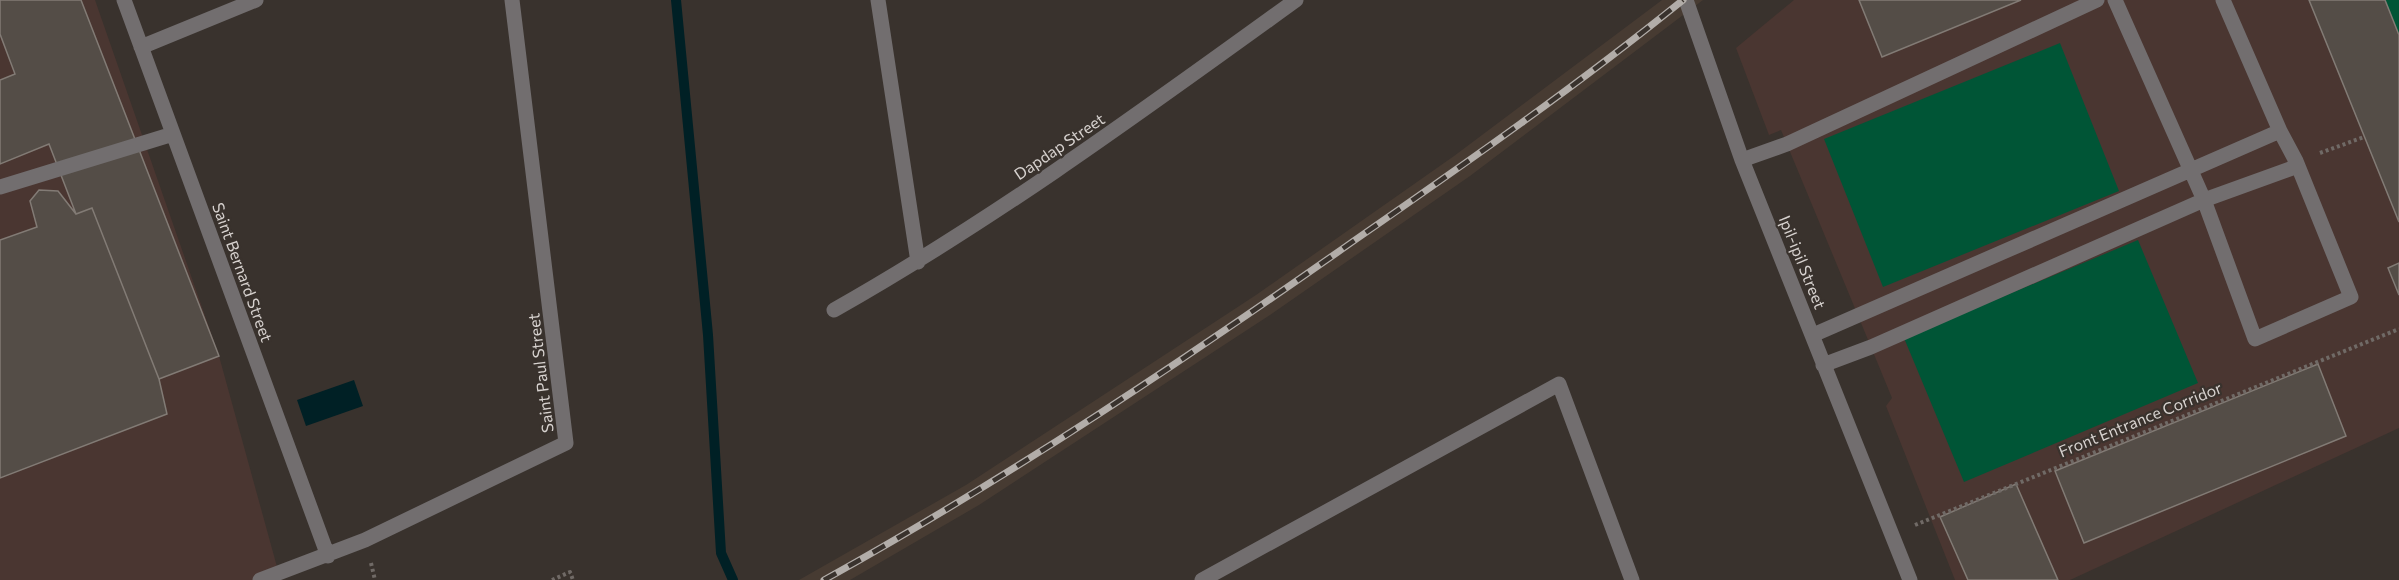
<svg xmlns="http://www.w3.org/2000/svg" width="2399" height="580" viewBox="0 0 2399 580" font-family="Commissioner,sans-serif">
<style>
.built{fill:#473b32}
.education{fill:#4a3631}
.green{fill:#005536}
.water{fill:#002025}
.lines{fill:none;stroke-linecap:round;stroke-linejoin:round}
.stream{stroke:#002025;stroke-width:10}
.building{fill:#544d47;stroke:#827b75;stroke-width:1.5}
.path{stroke:#706a66;stroke-width:4;stroke-dasharray:3 3;stroke-linecap:butt}
.minor{stroke:#726e6f;stroke-width:15}
.rail-casing{stroke:#b2ada9;stroke-width:7}
.rail{stroke:#39322d;stroke-width:4.5;stroke-dasharray:14;stroke-linecap:butt}
.labels{text-anchor:middle;dominant-baseline:central;stroke-width:4.5;stroke-linejoin:round;paint-order:stroke}
.street-label{font-size:16px;fill:#d7d2cf;stroke:#39322d}
</style>
<rect width="100%" height="100%" fill="#39322d"/>
<path class="built" d="M1662 0H1703L1470 176 1270 315 979 505 850 580H799L966 485 1256 295 1454 156Z"/>
<path class="education" d="M0 0H95L219 356 279 574 264 580H0Z
M1794 0H2399V428L2070 580H1955L1886 406 1892 398 1871 347 1781 130 1769 135 1736 48Z"/>
<path class="green" d="M2385 0H2399V35Z
M2060 43 2119 191 1883 287 1824 139Z
M2138 240 2198 383 1964 482 1904 338Z"/>
<path class="water" d="M354 380 363 406 306 426 297 400Z"/>
<g class="lines">
<path class="stream" d="M676 0 708 335 721 553 733 580"/>
</g>
<path class="building" d="M0 0H81L219 356 159 379 92 208 76 214 49 144 0 164V80L15 74 0 34Z
M1859 0H2021L1882 57Z
M2309 0H2385L2399 35V222Z
M39 190 58 191 76 214 92 208 159 379 167 414 0 478V240L37 227 30 201Z
M2399 263V295L2388 268Z
M2318 364 2346 436 2084 543 2055 471Z
M2016 484 2058 580H1968L1940 517Z"/>
<g class="lines">
<path class="path" d="M2320 153 2364 137
M1915 525 2399 329
M371 563 375 580
M552 580 570 572 573 580"/>
<path class="minor" d="M124 0 328 556
M878 0 918 262
M1686 0 1742 160 1910 580
M2115 0 2204 200 2255 339 2351 297 2296 161 2280 131 2223 0
M141 47 256 0
M1742 160 1787 144 2097 0
M0 187 173 134
M834 310C995 219 1145 109 1296 0
M1813 335 2280 131
M1823 365 1871 347 2204 200 2298 166
M260 580 365 540 566 443 512 0
M1202 580 1559 384 1632 580"/>
<g class="rail-casing">
<path id="rail" d="M824 580C1008 478 1183 361 1355 240 1466 163 1578 85 1683 0"/>
</g>
<use href="#rail" class="rail"/>
</g>
<g class="labels">
<g class="street-label">
<text transform="translate(1059 146) rotate(-34)">Dapdap Street</text>
<text transform="translate(1803 262) rotate(68)">Ipil-ipil Street</text>
<text transform="translate(243 272) rotate(70)">Saint Bernard Street</text>
<text transform="translate(540 373) rotate(-97)">Saint Paul Street</text>
<text transform="translate(2140 419) rotate(-22)">Front Entrance Corridor</text>
</g>
</g>
</svg>
